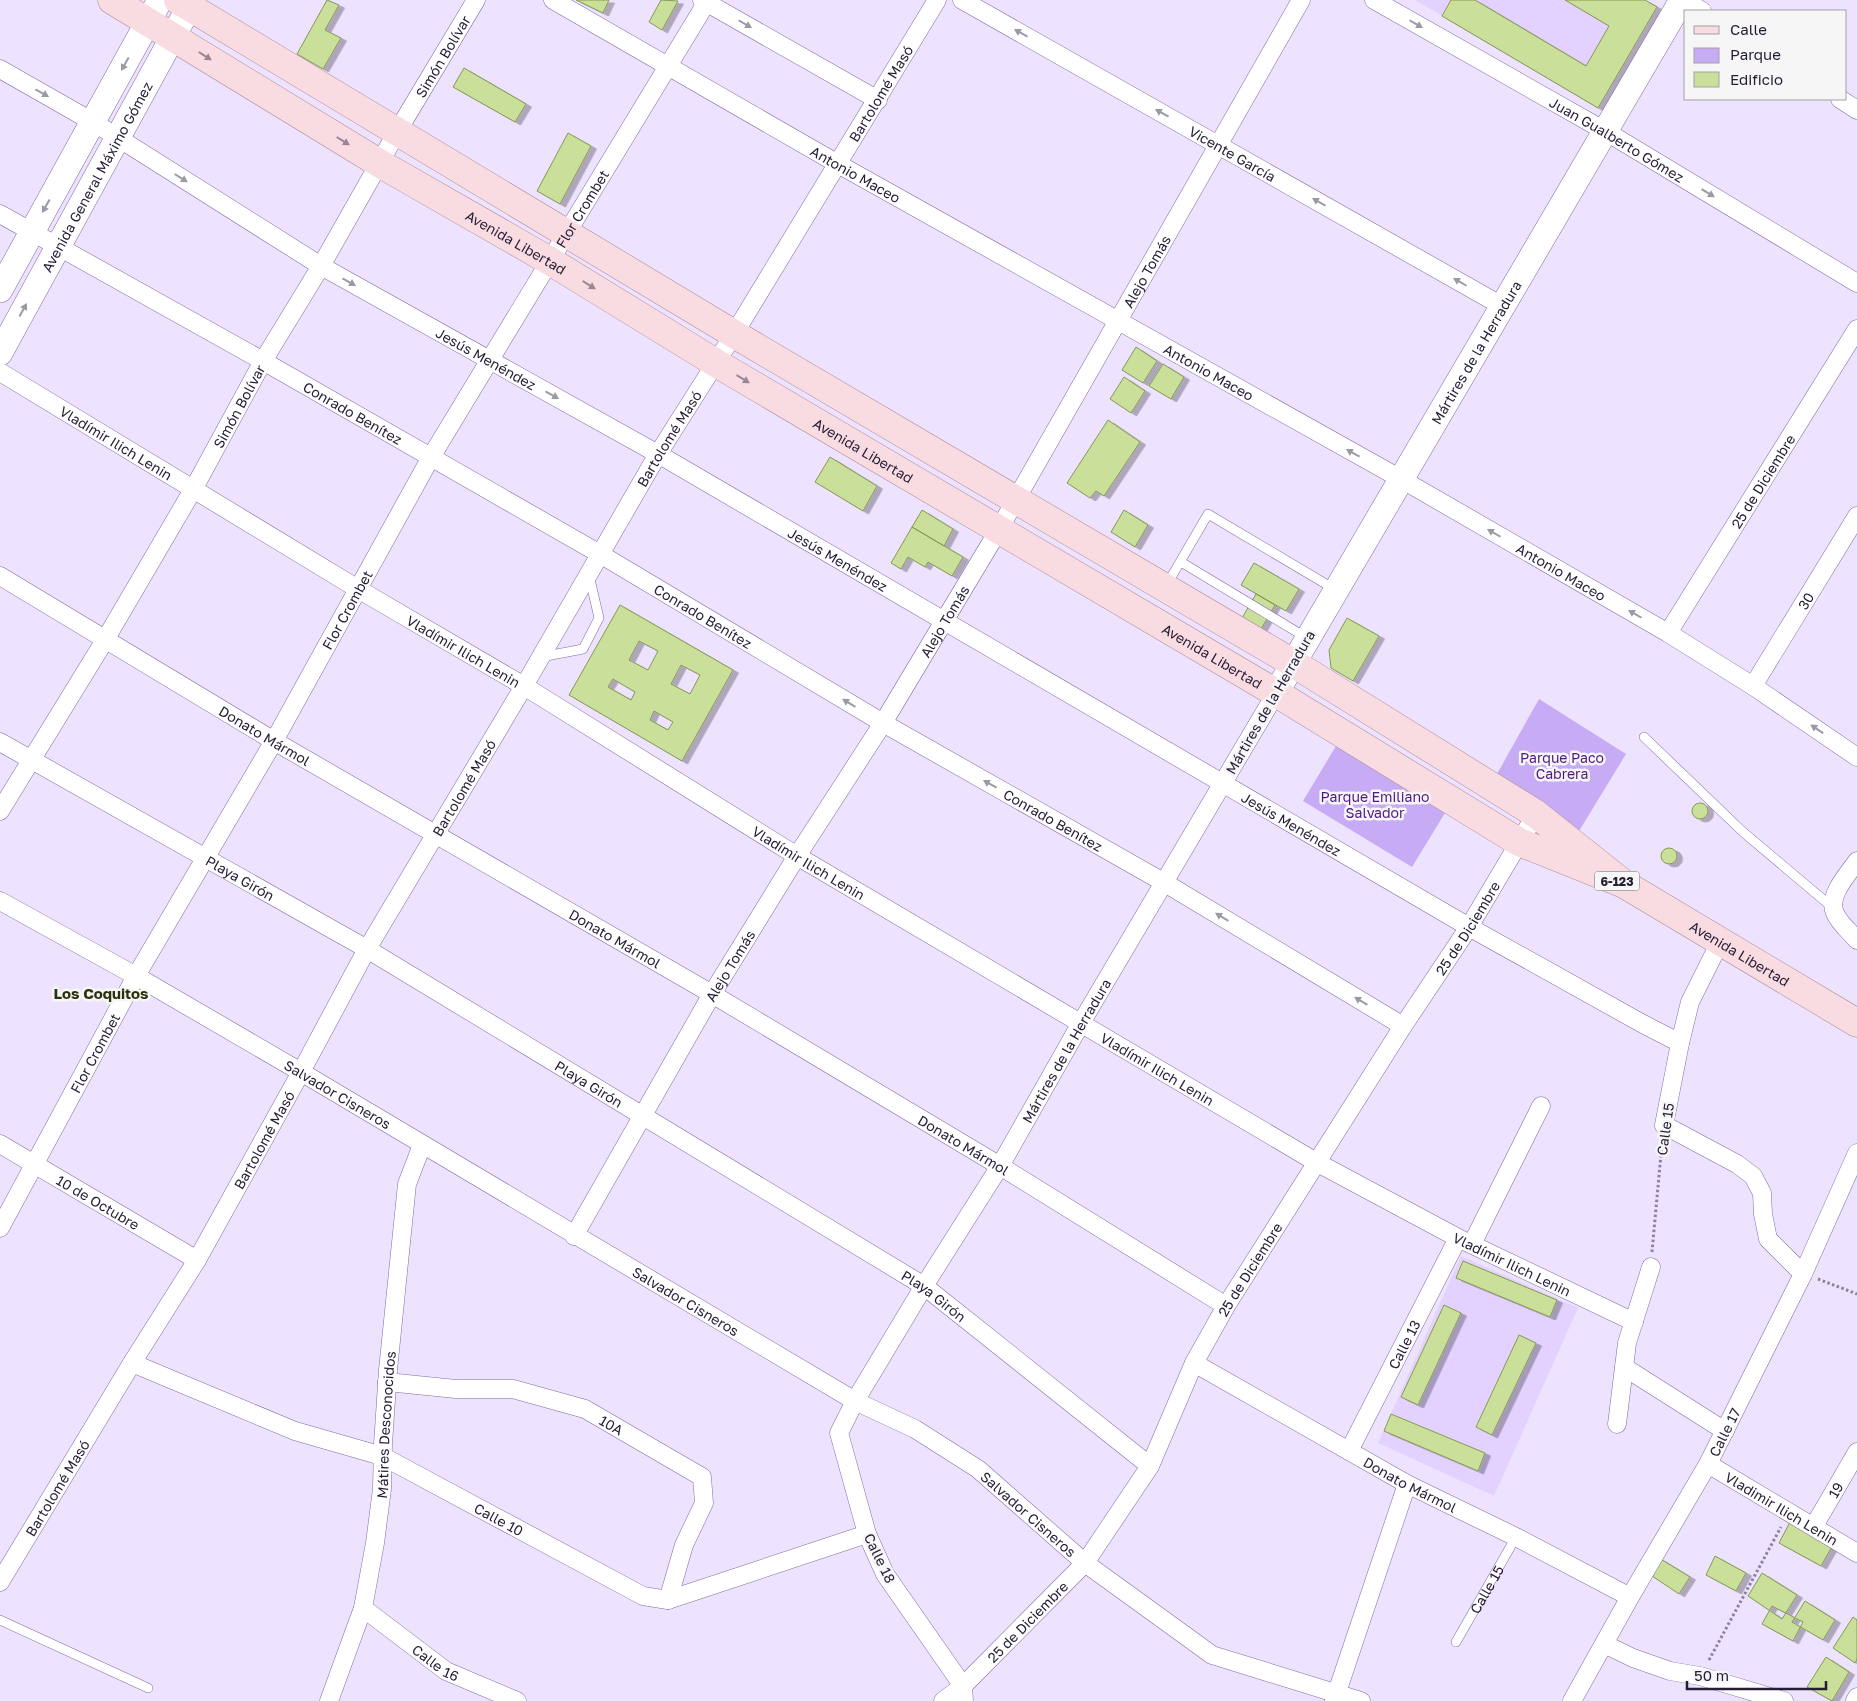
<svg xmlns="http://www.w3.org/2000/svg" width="1857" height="1701" viewBox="0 0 1857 1701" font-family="'Golos Text',sans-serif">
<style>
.built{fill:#e3d2ff}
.green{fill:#c7abf4}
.building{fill:#cadf99;stroke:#869955;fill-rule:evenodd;filter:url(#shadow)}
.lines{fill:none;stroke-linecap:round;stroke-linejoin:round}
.lane-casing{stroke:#826aa6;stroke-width:10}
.street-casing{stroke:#826aa6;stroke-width:19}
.secondary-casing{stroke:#826aa6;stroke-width:26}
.primary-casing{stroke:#ad8999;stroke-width:29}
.path{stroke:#8b819b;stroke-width:3;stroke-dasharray:2.5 2.5;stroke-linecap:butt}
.lane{stroke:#fff;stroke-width:9}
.street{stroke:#fff;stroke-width:18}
.secondary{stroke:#fff;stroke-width:25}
.primary{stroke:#f9dbe2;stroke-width:28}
.oneway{fill:#9d99a4}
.oneway2{fill:#9a8594}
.labels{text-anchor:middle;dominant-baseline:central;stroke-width:5;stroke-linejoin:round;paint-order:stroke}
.shield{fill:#f6f6f6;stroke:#645d6f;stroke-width:1}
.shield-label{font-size:12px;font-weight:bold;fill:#261c35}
.street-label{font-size:14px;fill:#261c35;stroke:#f6f6f6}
.park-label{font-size:14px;fill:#501784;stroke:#f6f6f6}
.neighbourhood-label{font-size:15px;font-weight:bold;fill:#29320c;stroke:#f6f6f6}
</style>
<defs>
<filter id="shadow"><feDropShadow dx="5.5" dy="3" stdDeviation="0" flood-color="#0004"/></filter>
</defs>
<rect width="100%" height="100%" fill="#ede3fe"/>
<path class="built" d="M1415 0H1645L1657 7 1598 108Z
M1461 1256 1578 1308 1494 1496 1378 1443Z"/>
<path class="green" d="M1539 699 1626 754 1579 831 1497 774Z
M1339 741 1448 808 1412 867 1303 801Z"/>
<path class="building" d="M327 0 339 5 325 30 341 38 323 69 297 54Z
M576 0H609L603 13Z
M661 0 678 1 662 30 649 22Z
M1451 0H1475L1586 66 1609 26 1565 0H1645L1657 7 1598 108 1442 16Z
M464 68 526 104 515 122 453 87Z
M568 133 591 146 560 204 537 191Z
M1136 347 1157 361 1143 383 1122 370Z
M1163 364 1184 377 1171 399 1149 386Z
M1124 377 1145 391 1131 413 1110 399Z
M1108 420 1140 442 1104 496 1096 491 1090 498 1067 483Z
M830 457 877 486 863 511 815 482Z
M922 510 953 529 944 546 912 527Z
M1124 510 1148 525 1135 547 1111 532Z
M912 527 963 557 952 576 928 562 925 567 908 557 901 569 891 563Z
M1254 563 1299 589 1286 611 1241 585Z
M1256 594 1275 605 1261 629 1242 618Z
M620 605 733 670 682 761 569 695ZM639 641 658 651 648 670 629 660ZM681 665 700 675 690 694 671 684ZM613 679 635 692 631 700 608 687ZM654 711 673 722 668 730 650 720Z
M1347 618 1379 636 1353 681 1331 668 1329 650Z
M1692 811a8 8 0 1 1 16 0a8 8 0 1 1-16 0Z
M1661 856a8 8 0 1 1 16 0a8 8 0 1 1-16 0Z
M1463 1261 1557 1300 1550 1317 1456 1278Z
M1444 1305 1461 1313 1418 1405 1401 1397Z
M1519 1335 1536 1343 1492 1435 1476 1427Z
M1391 1414 1485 1453 1478 1471 1384 1431Z
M1790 1522 1833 1545 1821 1566 1779 1543Z
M1715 1556 1746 1573 1736 1591 1706 1575Z
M1659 1558 1690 1577 1679 1594 1649 1574Z
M1762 1573 1797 1595 1782 1619 1748 1596Z
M1805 1601 1835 1620 1823 1640 1792 1622Z
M1772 1606 1803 1622 1793 1641 1762 1624Z
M1853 1617 1857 1620V1659L1855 1663 1833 1648Z
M1826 1657 1849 1672 1832 1701 1807 1687Z"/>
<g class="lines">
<g class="lane-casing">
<g id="lane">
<path d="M1181 562 1307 638"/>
<path d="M1166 586 1208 514 1336 590"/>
<path d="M541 657 583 649 599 618 589 575"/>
<path d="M1644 737 1743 832 1832 907"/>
<path d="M0 1620 148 1688"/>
<path id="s1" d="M1456 1642 1516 1537"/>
</g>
</g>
<g class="street-casing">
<g id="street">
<path id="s2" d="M553 0 838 164 1401 479 1668 633 1753 686 1857 757"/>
<path d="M702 0 878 100"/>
<path id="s3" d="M962 0 1502 306"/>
<path id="s4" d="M1374 0 1605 131 1857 283"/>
<path d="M1684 0 1702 11"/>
<path id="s5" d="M0 69 93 122 321 266 658 454 1469 927 1643 1024 1680 1043"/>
<path d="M1840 99 1857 110"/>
<path id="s6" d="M0 214 263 361 600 554 883 723 1165 883 1403 1026"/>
<path id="s7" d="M0 372 358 589 524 686 797 856 1316 1162 1458 1238 1634 1322"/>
<path id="s8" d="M0 576 274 741 712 994 1000 1166 1226 1306"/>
<path id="s9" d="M1668 633 1857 329"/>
<path id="s10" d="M1753 686 1857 516"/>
<path id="s11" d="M0 742 367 949 924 1286 1150 1466"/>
<path id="s12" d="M0 811 105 640 194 488 263 361 321 266 397 132 476 0"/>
<path d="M1857 861C1848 874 1827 896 1835 913 1839 923 1850 932 1857 940"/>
<path id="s13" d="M0 901 136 976 301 1072 855 1401 915 1429 978 1469 1085 1563 1212 1655 1361 1701"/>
<path d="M1720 942 1690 1002 1680 1043 1664 1125 1737 1164 1753 1176 1762 1193 1763 1214 1768 1239 1803 1274"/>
<path id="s14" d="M0 1144 197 1260"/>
<path id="s15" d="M0 1228 136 976 274 741 431 457 708 0"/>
<path id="s16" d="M574 1236 712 994 797 856 883 723 998 531 1301 0"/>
<path d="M1472 1244 1541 1106"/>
<path id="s17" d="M132 1363 295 1431 382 1456 643 1596 668 1600 867 1534"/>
<path id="s18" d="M1194 1363 1407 1484 1516 1537 1630 1597"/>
<path d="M1624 1367 1725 1431"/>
<path id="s19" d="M387 1382 456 1389H513L585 1409 702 1477 704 1503 684 1545 668 1600"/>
<path d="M1617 1424 1627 1343 1651 1267"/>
<path id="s20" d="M1349 1451 1458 1238"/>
<path id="s21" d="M1708 1464 1857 1553"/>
<path id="s22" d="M1814 1526 1857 1452"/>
<path id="s23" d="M0 1582 132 1363 197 1260 301 1072 367 949 524 686 658 454 734 334 937 0"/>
<path id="s24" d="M363 1608 446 1671 517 1701"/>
<path d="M1604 1644 1633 1658 1670 1671 1700 1676 1784 1701"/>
<path id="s25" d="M329 1701 363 1608 375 1543 382 1489 383 1444 388 1370 407 1184 422 1145"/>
<path id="s26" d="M943 1701 963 1686 1085 1563 1150 1466 1194 1363 1226 1306 1403 1026 1469 927 1536 814"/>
<path id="s27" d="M964 1701 963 1686 885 1574 867 1534 839 1433 855 1401 924 1286 1000 1166 1081 1023 1276 693"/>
<path d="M1334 1701 1407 1484"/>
<path id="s28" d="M1572 1701 1630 1597 1708 1464 1803 1274 1857 1153"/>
<path d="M1855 1701 1857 1697"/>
</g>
</g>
<g class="secondary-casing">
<g id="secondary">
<path d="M0 290 160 0"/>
<path id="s29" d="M0 353 193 0"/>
<path id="s30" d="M1276 693 1682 0"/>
</g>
</g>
<g class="primary-casing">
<g id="primary">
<path id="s31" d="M112 0 379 163 550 261 716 363 1276 693 1519 842 1624 884 1536 814 1293 663 734 334 178 0"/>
<path id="s32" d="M1624 884 1857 1023"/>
</g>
</g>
<path class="path" d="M1652 1252 1662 1143
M1818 1279 1857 1294
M1709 1660 1781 1527"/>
<use href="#lane" class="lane"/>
<use href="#street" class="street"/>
<use href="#secondary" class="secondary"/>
<use href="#primary" class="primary"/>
</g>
<defs><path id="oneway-solid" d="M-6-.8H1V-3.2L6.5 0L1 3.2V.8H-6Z" transform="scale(1.25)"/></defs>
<g class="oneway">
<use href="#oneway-solid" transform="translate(745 24) rotate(30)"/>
<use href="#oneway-solid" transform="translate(1416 24) rotate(30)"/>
<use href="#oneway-solid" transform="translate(1021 33) rotate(-151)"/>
<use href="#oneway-solid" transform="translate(125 64) rotate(119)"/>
<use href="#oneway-solid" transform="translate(42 93) rotate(29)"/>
<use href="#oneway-solid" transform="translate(1162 113) rotate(-151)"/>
<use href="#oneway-solid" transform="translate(181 178) rotate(32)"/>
<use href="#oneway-solid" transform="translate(1708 193) rotate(31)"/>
<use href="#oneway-solid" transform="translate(1319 202) rotate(-150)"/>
<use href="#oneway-solid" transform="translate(46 206) rotate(119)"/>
<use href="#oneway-solid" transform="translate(349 282) rotate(29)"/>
<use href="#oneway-solid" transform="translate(1460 282) rotate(-150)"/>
<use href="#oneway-solid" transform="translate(23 310) rotate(-61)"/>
<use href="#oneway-solid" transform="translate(552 395) rotate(29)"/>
<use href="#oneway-solid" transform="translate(1353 453) rotate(-151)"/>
<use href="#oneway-solid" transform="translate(1494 533) rotate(-150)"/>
<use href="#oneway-solid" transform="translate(1635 614) rotate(-150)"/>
<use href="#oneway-solid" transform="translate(849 703) rotate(-149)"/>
<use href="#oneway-solid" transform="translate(1817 729) rotate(-146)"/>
<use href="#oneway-solid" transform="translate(990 784) rotate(-151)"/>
<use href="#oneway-solid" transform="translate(1222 917) rotate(-149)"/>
<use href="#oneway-solid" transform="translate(1361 1001) rotate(-149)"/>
</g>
<g class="oneway2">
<use href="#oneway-solid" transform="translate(205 56) rotate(32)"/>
<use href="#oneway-solid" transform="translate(343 141) rotate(32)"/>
<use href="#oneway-solid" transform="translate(589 285) rotate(32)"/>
<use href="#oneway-solid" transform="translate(743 379) rotate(31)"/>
</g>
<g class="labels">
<rect class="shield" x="1594.5" y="871.5" width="45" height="19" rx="4"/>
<g class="shield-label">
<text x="1617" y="881">6-123</text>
</g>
<g class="street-label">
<text stroke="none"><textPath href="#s12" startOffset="875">Simón Bolívar</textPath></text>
<text stroke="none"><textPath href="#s23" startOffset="1730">Bartolomé Masó</textPath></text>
<text stroke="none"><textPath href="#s4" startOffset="280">Juan Gualberto Gómez</textPath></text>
<text stroke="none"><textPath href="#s3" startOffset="311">Vicente García</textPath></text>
<text stroke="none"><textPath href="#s2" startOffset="349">Antonio Maceo</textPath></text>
<text stroke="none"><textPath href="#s29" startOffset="201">Avenida General Máximo Gómez</textPath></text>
<text stroke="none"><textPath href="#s15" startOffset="1174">Flor Crombet</textPath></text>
<text stroke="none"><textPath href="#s31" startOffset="471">Avenida Libertad</textPath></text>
<text stroke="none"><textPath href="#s16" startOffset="1122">Alejo Tomás</textPath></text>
<text stroke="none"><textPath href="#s30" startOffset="395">Mártires de la Herradura</textPath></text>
<text stroke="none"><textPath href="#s5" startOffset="566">Jesús Menéndez</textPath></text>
<text stroke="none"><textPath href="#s2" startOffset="754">Antonio Maceo</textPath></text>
<text stroke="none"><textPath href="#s12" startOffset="470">Simón Bolívar</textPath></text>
<text stroke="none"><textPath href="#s6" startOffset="405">Conrado Benítez</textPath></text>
<text stroke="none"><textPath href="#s23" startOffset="1325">Bartolomé Masó</textPath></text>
<text stroke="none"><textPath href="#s7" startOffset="136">Vladímir Ilich Lenin</textPath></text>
<text stroke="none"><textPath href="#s31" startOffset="876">Avenida Libertad</textPath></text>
<text stroke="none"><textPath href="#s9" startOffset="179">25 de Diciembre</textPath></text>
<text stroke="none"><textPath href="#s5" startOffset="971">Jesús Menéndez</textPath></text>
<text stroke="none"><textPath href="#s2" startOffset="1159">Antonio Maceo</textPath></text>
<text stroke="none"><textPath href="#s10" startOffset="100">30</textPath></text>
<text stroke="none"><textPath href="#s15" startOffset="709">Flor Crombet</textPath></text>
<text stroke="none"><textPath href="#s6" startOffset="810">Conrado Benítez</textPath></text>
<text stroke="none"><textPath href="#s16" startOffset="718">Alejo Tomás</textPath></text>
<text stroke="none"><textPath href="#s7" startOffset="541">Vladímir Ilich Lenin</textPath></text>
<text stroke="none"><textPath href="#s31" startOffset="1281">Avenida Libertad</textPath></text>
<text transform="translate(1270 702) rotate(-60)">Mártires de la Herradura</text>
<text stroke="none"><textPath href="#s8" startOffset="309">Donato Mármol</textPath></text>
<text stroke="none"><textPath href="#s23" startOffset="920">Bartolomé Masó</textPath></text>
<text stroke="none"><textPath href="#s6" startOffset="1215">Conrado Benítez</textPath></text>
<text stroke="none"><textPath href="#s5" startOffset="1496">Jesús Menéndez</textPath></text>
<text stroke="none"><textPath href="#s7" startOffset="946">Vladímir Ilich Lenin</textPath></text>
<text stroke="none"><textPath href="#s11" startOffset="276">Playa Girón</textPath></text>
<text stroke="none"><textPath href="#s26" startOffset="941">25 de Diciembre</textPath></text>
<text stroke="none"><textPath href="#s8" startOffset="714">Donato Mármol</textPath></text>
<text stroke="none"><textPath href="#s32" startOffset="135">Avenida Libertad</textPath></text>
<text stroke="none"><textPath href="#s16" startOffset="312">Alejo Tomás</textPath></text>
<text stroke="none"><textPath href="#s27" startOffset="745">Mártires de la Herradura</textPath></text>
<text stroke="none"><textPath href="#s15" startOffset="199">Flor Crombet</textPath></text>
<text stroke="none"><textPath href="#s7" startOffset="1351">Vladímir Ilich Lenin</textPath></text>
<text stroke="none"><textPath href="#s11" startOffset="681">Playa Girón</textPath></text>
<text stroke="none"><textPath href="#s13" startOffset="389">Salvador Cisneros</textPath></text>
<text transform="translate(1665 1129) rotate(-82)">Calle 15</text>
<text stroke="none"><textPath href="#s23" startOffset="515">Bartolomé Masó</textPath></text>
<text stroke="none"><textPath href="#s8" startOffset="1119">Donato Mármol</textPath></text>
<text stroke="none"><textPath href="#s14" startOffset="114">10 de Octubre</textPath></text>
<text stroke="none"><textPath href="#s7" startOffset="1756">Vladímir Ilich Lenin</textPath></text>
<text stroke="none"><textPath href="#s26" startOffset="536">25 de Diciembre</textPath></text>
<text stroke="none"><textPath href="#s11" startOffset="1086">Playa Girón</textPath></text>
<text stroke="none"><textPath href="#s13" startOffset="794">Salvador Cisneros</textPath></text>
<text stroke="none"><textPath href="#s20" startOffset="120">Calle 13</textPath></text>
<text stroke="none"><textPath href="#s25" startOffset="284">Mátires Desconocidos</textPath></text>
<text stroke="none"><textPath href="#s19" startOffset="232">10A</textPath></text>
<text stroke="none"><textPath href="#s28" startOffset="309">Calle 17</textPath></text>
<text stroke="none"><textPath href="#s18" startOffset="248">Donato Mármol</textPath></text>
<text stroke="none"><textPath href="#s23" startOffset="110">Bartolomé Masó</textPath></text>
<text stroke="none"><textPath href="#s22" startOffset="42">19</textPath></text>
<text stroke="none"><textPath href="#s21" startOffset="86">Vladimir Ilich Lenin</textPath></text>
<text stroke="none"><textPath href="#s13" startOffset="1199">Salvador Cisneros</textPath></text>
<text stroke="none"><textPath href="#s17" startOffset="400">Calle 10</textPath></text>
<text transform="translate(880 1558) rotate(64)">Calle 18</text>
<text stroke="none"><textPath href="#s1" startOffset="61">Calle 15</textPath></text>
<text stroke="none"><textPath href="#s26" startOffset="116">25 de Diciembre</textPath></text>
<text stroke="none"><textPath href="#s24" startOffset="91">Calle 16</textPath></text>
</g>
<g class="park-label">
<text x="1562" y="757">Parque Paco<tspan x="1562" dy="16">Cabrera</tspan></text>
<text x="1375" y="796">Parque Emiliano<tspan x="1375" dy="16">Salvador</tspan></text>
</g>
<g class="neighbourhood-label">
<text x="101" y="993">Los Coquitos</text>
</g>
</g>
<rect x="1684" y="10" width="162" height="90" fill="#f6f6f6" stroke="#a39fa9"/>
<rect x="1694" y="26" width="25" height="8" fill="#f9dbe2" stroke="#a39fa9"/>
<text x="1730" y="35" font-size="15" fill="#261c35">Calle</text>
<rect x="1694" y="48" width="25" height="15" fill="#c7abf4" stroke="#a39fa9"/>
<text x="1730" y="60" font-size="15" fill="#261c35">Parque</text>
<rect x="1694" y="72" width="25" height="15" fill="#cadf99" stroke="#a39fa9"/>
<text x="1730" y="85" font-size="15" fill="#261c35">Edificio</text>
<path d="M1687 1681v8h139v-8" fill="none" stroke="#261c35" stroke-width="2.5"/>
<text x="1694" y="1681" font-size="15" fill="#261c35" stroke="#f6f6f6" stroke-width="4" paint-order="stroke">50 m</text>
</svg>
